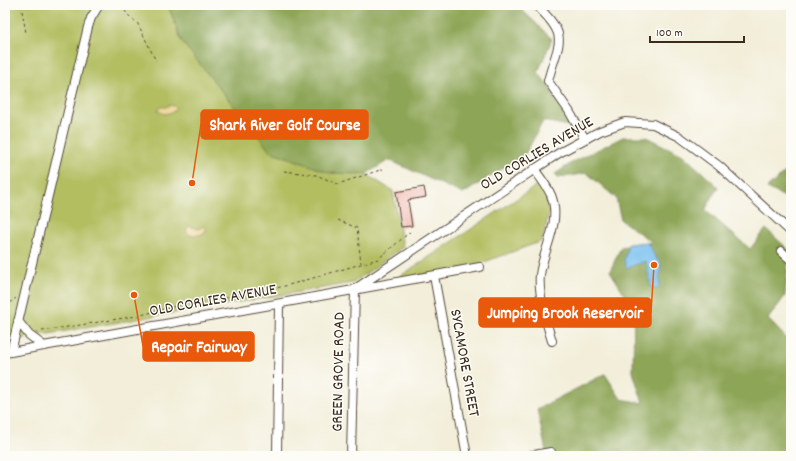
<svg xmlns="http://www.w3.org/2000/svg" width="796" height="461" viewBox="0 0 796 461" font-family="Dekko,sans-serif">
<style>
.green{fill:#b2be60;stroke:#76743f}
.forest{fill:#8da556;stroke:#64683a}
.sand{fill:#eeda9e;stroke:#94825e}
.water{fill:#78bff0;stroke:#5a7487}
.building{fill:#eeaca4}
.lines{fill:none;stroke-linecap:round;stroke-linejoin:round}
.minor-casing{stroke:#56473a;stroke-width:10}
.path{stroke:#56473a;stroke-width:1;stroke-dasharray:3 3;stroke-linecap:butt}
.minor{stroke:#fff;stroke-width:8}
.labels{text-anchor:middle;dominant-baseline:central;stroke-width:3;stroke-linejoin:round;paint-order:stroke}
.street-label{font-size:16px;fill:#3b2a1e;stroke:#fdfcf7}
.leader{fill:none;stroke:#e8590c;stroke-width:1.5}
.callout-dot{fill:#e8590c;stroke:#fdfcf7;stroke-width:1.5}
.callout{fill:#e8590c;stroke:#e8590c;stroke-width:1.5}
.callout-label{font-size:17px;text-anchor:middle;font-weight:bold;fill:#fff}
</style>
<rect width="100%" height="100%" fill="#fdfcf7"/>
<filter id="ink" filterUnits="userSpaceOnUse"><feTurbulence type="fractalNoise" baseFrequency=".025" numOctaves="2"/><feDisplacementMap in="SourceGraphic" scale="8" xChannelSelector="R" yChannelSelector="G"/><feConvolveMatrix kernelMatrix="1 2 1 2 8 2 1 2 1" color-interpolation-filters="sRGB"/></filter>
<filter id="wash" filterUnits="userSpaceOnUse"><feTurbulence type="fractalNoise" baseFrequency=".012" numOctaves="4" result="noise"/><feDisplacementMap in="SourceGraphic" scale="16" xChannelSelector="R" yChannelSelector="G"/><feGaussianBlur stdDeviation="0.9" result="paint"/><feColorMatrix in="noise" values="0 0 0 0 0 0 0 0 0 0 0 0 0 0 0 0 0 1.4 0 .05"/><feComposite in="paint" operator="in"/></filter>
<g filter="url(#wash)">
<rect width="100%" height="100%" fill="#f2eed9"/>
<path class="green" d="M5 5H168L182 42 330 173 366 174 393 191 403 247 353 283 30 337 5 343Z
M539 184 551 205 542 241 471 267 393 281Z"/>
<path class="forest" d="M168 5H517L552 39 538 72 579 128 543 121 526 153 463 194 389 160 366 174 330 173 270 151 182 42Z
M623 137H646L683 155 718 187 705 210 750 249 766 229 789 250 785 296 768 319 791 343V456H547L537 409 605 374 621 399 643 403 633 372 634 309 610 271 621 247 652 242 621 220 616 198 587 173 558 178 555 174 573 162Z
M791 167V200L767 188Z"/>
<path class="sand" d="M170 105 176 107 173 112 164 114 157 110 161 107H166Z
M189 226 198 229 204 226 206 231 200 235H189L186 230Z"/>
<path class="water" d="M647 242 656 258 661 263 659 288H651L646 261 627 268 624 261 628 244Z"/>
<g id="blocks">
<path class="building" d="M424 187 426 197 408 200 412 226 401 227 396 192Z"/>
</g>
</g>
<g filter="url(#ink)">
<use href="#blocks" fill-opacity="0" stroke="#56473a" stroke-width="1"/>
<g class="lines">
<g class="minor-casing">
<path id="minor" d="M536 5C571 38 558 41 548 81L569 111 585 139
M534 169C540 177 547 186 551 195 562 222 543 249 540 275 538 292 547 325 552 341
M781 251 791 260
M434 276 467 456
M355 289 559 153 600 131 625 122 653 124 680 137 719 166 791 232
M18 321 29 335 44 346
M11 352 88 27 91 18 99 5
M5 353 480 267
M277 456 279 304
M351 456 355 289
M528 456 551 452"/>
</g>
<path class="path" d="M21 5 26 33
M122 5 127 14 138 24 156 61
M284 171 316 175 338 184 383 169
M338 220 357 228 361 263
M5 307 16 298
M36 332 137 316 181 305 258 293 296 283 378 259 410 232"/>
<use href="#minor" class="minor"/>
</g>
</g>
<g class="labels">
<g class="street-label">
<text transform="translate(537 154) rotate(-31)">OLD CORLIES AVENUE</text>
<text transform="translate(213 301) rotate(-10)">OLD CORLIES AVENUE</text>
<text transform="translate(464 363) rotate(80)">SYCAMORE STREET</text>
<text transform="translate(339 372) rotate(-89)">GREEN GROVE ROAD</text>
</g>
</g>
<path class="leader" d="M192 183L201 124M654 265L651 313M134 295L143 346"/>
<g class="callout-dot">
<circle cx="192" cy="183" r="4"/>
<circle cx="654" cy="265" r="4"/>
<circle cx="134" cy="295" r="4"/>
</g>
<g class="callout">
<rect x="201" y="110" width="167" height="29" rx="4"/>
<rect x="479" y="298" width="172" height="29" rx="4"/>
<rect x="143" y="332" width="111" height="29" rx="4"/>
</g>
<g class="callout-label">
<text x="285" y="130">Shark River Golf Course</text>
<text x="565" y="318">Jumping Brook Reservoir</text>
<text x="199" y="352">Repair Fairway</text>
</g>
<rect width="796" height="461" fill="none" stroke="#fdfcf7" stroke-width="20"/>
<path d="M650 36v6h94v-6" fill="none" stroke="#3b2a1e" stroke-width="2"/>
<text x="656" y="36" font-size="12" fill="#3b2a1e" stroke="#fdfcf7" stroke-width="3" paint-order="stroke">100 m</text>
</svg>
